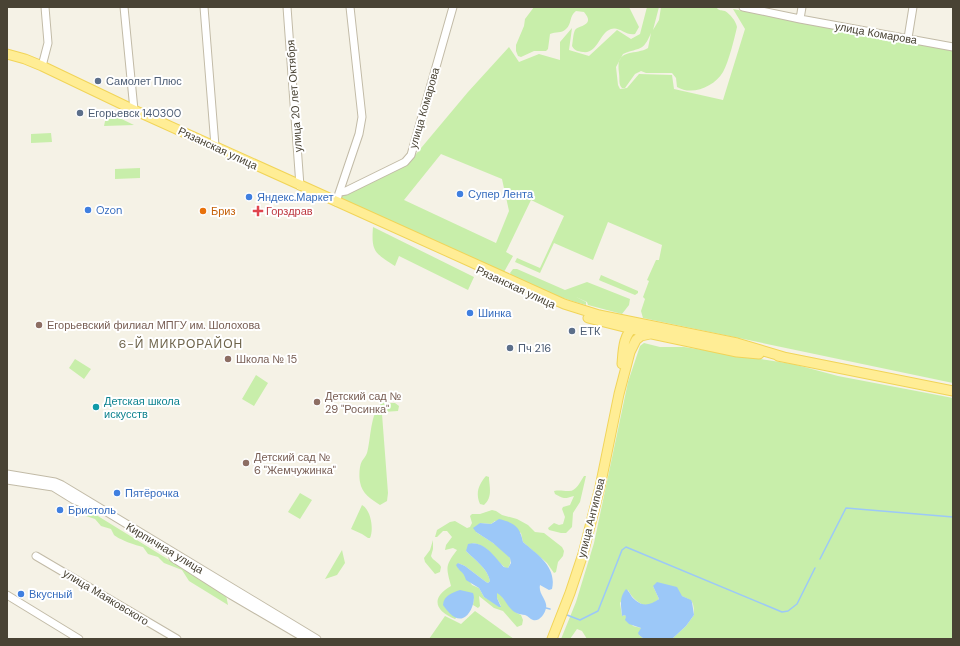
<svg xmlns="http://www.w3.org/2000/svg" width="960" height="646" viewBox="0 0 960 646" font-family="'DM Sans',sans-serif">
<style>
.green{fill:#c8eeaa;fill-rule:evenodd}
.water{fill:#9cc8f8}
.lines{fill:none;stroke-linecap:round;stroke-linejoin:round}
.stream{stroke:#9cc8f8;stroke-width:1.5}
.minor-casing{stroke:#c2bba7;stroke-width:9}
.major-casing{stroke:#f1d458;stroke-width:11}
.minor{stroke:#fff;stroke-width:7}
.major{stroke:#ffed95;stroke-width:9}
.service-dot{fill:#5c6f8a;stroke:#fff;stroke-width:1.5}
.shop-dot{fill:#3f7fe0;stroke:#fff;stroke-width:1.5}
.food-dot{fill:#e8710a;stroke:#fff;stroke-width:1.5}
.health-dot{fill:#e0444e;stroke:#fff;stroke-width:1.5}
.education-dot{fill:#8d6e63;stroke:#fff;stroke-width:1.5}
.culture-dot{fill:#0f9aa8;stroke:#fff;stroke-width:1.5}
.labels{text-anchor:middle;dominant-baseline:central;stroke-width:4;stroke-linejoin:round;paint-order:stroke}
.street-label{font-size:11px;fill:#494334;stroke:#fff}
.service-label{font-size:11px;fill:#4e5e75;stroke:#fff;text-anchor:start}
.shop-label{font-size:11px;fill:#366cbe;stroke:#fff;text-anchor:start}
.food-label{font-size:11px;fill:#c56008;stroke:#fff;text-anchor:start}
.health-label{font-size:11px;fill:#be3a42;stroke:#fff;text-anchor:start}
.education-label{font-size:11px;fill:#785e54;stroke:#fff;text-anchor:start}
.culture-label{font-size:11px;fill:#0d838f;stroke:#fff;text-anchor:start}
.neighbourhood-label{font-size:12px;letter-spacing:1px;fill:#6d634a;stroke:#fff}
</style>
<rect width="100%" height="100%" fill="#f5f2e6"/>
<path class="green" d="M534 7H629L639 27 635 34C626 36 619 26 611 29 599 33 598 54 583 52 577 51 575 51 572 46 573 41 573 34 575 30 578 25 596 26 584 12L576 11C569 16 572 24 566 29 561 34 556 31 550 34L548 49 546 51H534L521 57 518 56 516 51V45L524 26 525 19Z
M647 7H659L653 30 659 20 661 7H716C719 11 721 10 725 11 730 14 736 21 737 27 734 40 729 61 723 72 714 87 692 96 677 87L676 78 672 73H646L641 71 635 74 625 88H622C618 84 620 79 619 73 615 47 635 56 648 48L651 33C643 52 640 47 623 54L616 67 618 85 620 89 627 88 639 74 672 75 674 89 723 100 745 29 733 9 953 51V383L643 318 641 311 645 299 643 297 649 281 647 280 656 260H659L662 245 608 222 593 260 554 243 540 273 515 262 517 258 540 268 564 216 531 200 506 252 513 256 504 272 500 274 341 199 343 194 411 160 468 92 509 47 519 62 539 54 560 60V42L572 28 569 50 589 56 617 30 631 39 640 34ZM441 154 502 179 509 211 496 243 404 200Z
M107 112 134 125 104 126Z
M51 133 52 142 31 143V134Z
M140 168V178L115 179V169Z
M373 227 474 277 468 290 399 256 395 266C375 253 371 252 373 227Z
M513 269H517L565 290 587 282 630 299 629 305 622 314 588 305 587 302 576 297 586 302V305C560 298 536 288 512 277L510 273Z
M601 275 638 291V293L635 295 601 281 599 280Z
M644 343 660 347H684L793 364 838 376 953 398V639H672L686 626 694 615C694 611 694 605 692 602 689 597 660 588 653 586L659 599C656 601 653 604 650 605 641 607 632 598 628 590L620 603 622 616 625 615 633 626 641 628 639 635 644 639H587L582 631 577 629 570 639H561L576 602 594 543 628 382 640 346Z
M75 359 91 369 84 379 69 368Z
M256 375 268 383 254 406 242 399Z
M382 403H395L399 406 398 411 383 412 382 414 388 493 387 501 380 505C371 499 362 494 360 482 359 477 359 466 362 461 364 458 366 456 367 453 371 440 370 412 382 403Z
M486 476 489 477V479C490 489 492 498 484 505L480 504C475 493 479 484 486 476Z
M584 476H586L580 502 573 513 572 527 566 533H561L549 530 548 528 554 523 559 525 563 524 565 517 562 509 563 507 570 505 574 496C564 499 564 499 555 494L554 491C560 490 563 491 568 491 576 492 580 482 584 476Z
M300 493 312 500 300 519 288 512Z
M80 505 226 595 228 605 189 581 182 570 164 563 158 557 148 554 143 547C137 546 118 539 114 535 113 533 112 531 111 529L101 526 95 519 74 512 77 506Z
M362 505C371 510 374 529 370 538H368L362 534 351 529Z
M492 510 496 511 502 515 517 519 528 525 535 532 544 533 562 547 564 551 563 556 558 562 556 572 554 573 547 563 523 542 521 533 495 521 491 524 480 523 476 532C483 537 507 550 510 558 511 562 510 565 508 568H506C493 559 490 546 473 543L466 551C475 560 488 569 490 581L488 583 486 582 465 566 458 563V568L464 573 472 585 479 588 484 597 501 606 497 598V592C507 599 509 611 521 615L523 620 522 625 517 627 503 611 494 608 479 596 480 606 478 608 473 605 474 598 454 616 457 617 455 619C434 611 431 597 451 586 446 567 445 566 457 550L453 548 445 550 446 545 452 537 447 531H443L437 537H435L437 530 450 522 455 521 467 528 470 527 472 523 470 516 472 514H480Z
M433 540V549L431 556C433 561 439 562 441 567L440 572 435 574 425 562 424 558 430 550Z
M342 550 345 563 337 575 325 579Z
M475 611 514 639H429L445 616 461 624Z"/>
<path class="water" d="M499 519C515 523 520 527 523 542 538 555 557 567 552 589L549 590 540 585C538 594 548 600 546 608 545 614 539 622 533 620 530 619 528 616 525 615 519 614 516 614 511 609 506 604 504 597 497 593V598L501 607H499L484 597 479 588 466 580C463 570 460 573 456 565L458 563 465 566 486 582 488 583 490 581C488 569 475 560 466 551L468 544C483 539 495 557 504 567L508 568 511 563 510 558 493 543 476 532 473 528 480 523 491 524Z
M657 582 677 587 682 596 691 600 692 602 694 615 686 626 672 639H644L639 635 638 633 641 628 629 624 625 620 626 617 625 615 622 616C621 605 619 598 626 589 629 591 630 594 632 597 641 607 649 606 659 599L653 586Z
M460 590 473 593C476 600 471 615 463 618 455 621 447 611 443 605 444 595 452 593 460 590Z"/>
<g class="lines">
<path class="stream" d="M820 559 846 508 953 517
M546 608 550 609
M567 615 580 620 598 611 622 550 626 547 782 612 788 611 797 604 815 568"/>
<g class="minor-casing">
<path id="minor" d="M124 7 134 110
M204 7 215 146
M287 7 300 186
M743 7 800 19 953 47
M800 19 802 7
M908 38 913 7
M42 66 48 43 45 7
M340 192 346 191 401 164 405 162 411 155 453 7
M336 202 359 134 362 117 350 7
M7 474 55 482 62 485 317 639
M7 480 53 487 74 500 86 505
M36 556 177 639
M173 558 231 595 306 639
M7 595 79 639"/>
</g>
<g class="major-casing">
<path id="major" d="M7 54 25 59 42 66 134 110 564 304 599 315 737 343 784 357
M588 318 652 334 737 352 759 354
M778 356 953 391
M622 364C623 352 623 333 635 327
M552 639 570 593 583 554 600 487 619 394 630 352 636 340 641 336 650 334"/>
</g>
<use href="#minor" class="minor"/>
<use href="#major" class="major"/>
</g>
<g class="service-dot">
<circle cx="98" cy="81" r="4"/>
<circle cx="80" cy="113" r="4"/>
<circle cx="572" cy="331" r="4"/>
<circle cx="510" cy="348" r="4"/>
</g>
<g class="shop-dot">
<circle cx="460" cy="194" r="4"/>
<circle cx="249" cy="197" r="4"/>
<circle cx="88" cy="210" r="4"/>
<circle cx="470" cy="313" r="4"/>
<circle cx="117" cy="493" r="4"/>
<circle cx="60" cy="510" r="4"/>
<circle cx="21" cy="594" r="4"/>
</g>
<circle class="food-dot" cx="203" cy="211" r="4"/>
<path class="health-dot" d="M256 205h4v4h4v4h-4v4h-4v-4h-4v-4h4z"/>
<g class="education-dot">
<circle cx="39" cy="325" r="4"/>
<circle cx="228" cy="359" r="4"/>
<circle cx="317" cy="402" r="4"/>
<circle cx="246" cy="463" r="4"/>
</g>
<circle class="culture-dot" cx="96" cy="407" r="4"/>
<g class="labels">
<g class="street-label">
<text transform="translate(876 33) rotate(10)">улица Комарова</text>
<text transform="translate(294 96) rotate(-94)">улица 20 лет Октября</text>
<text transform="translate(424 108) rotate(-74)">улица Комарова</text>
<text transform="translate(218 148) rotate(25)">Рязанская улица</text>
<text transform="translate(516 287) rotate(25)">Рязанская улица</text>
<text transform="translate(591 518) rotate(-76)">улица Антипова</text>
<text transform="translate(165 548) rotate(31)">Кирпичная улица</text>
<text transform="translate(106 597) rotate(31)">улица Маяковского</text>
</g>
<g class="service-label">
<text x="106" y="81">Самолет Плюс</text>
<text x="88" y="113">Егорьевск 140300</text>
<text x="580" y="331">ЕТК</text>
<text x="518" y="348">Пч 216</text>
</g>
<g class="shop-label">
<text x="468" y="194">Супер Лента</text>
<text x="257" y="197">Яндекс.Маркет</text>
<text x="96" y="210">Ozon</text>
<text x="478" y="313">Шинка</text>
<text x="125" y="493">Пятёрочка</text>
<text x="68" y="510">Бристоль</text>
<text x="29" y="594">Вкусный</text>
</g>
<g class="food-label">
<text x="211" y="211">Бриз</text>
</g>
<g class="health-label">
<text x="266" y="211">Горздрав</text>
</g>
<g class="education-label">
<text x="47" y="325">Егорьевский филиал МПГУ им. Шолохова</text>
<text x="236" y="359">Школа № 15</text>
<text x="325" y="396">Детский сад №<tspan x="325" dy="13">29 "Росинка"</tspan></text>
<text x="254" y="457">Детский сад №<tspan x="254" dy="13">6 "Жемчужинка"</tspan></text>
</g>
<g class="culture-label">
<text x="104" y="401">Детская школа<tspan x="104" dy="13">искусств</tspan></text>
</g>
<g class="neighbourhood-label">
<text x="181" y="344">6-Й МИКРОРАЙОН</text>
</g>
</g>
<rect width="960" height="646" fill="none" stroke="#494334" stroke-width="16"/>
</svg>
